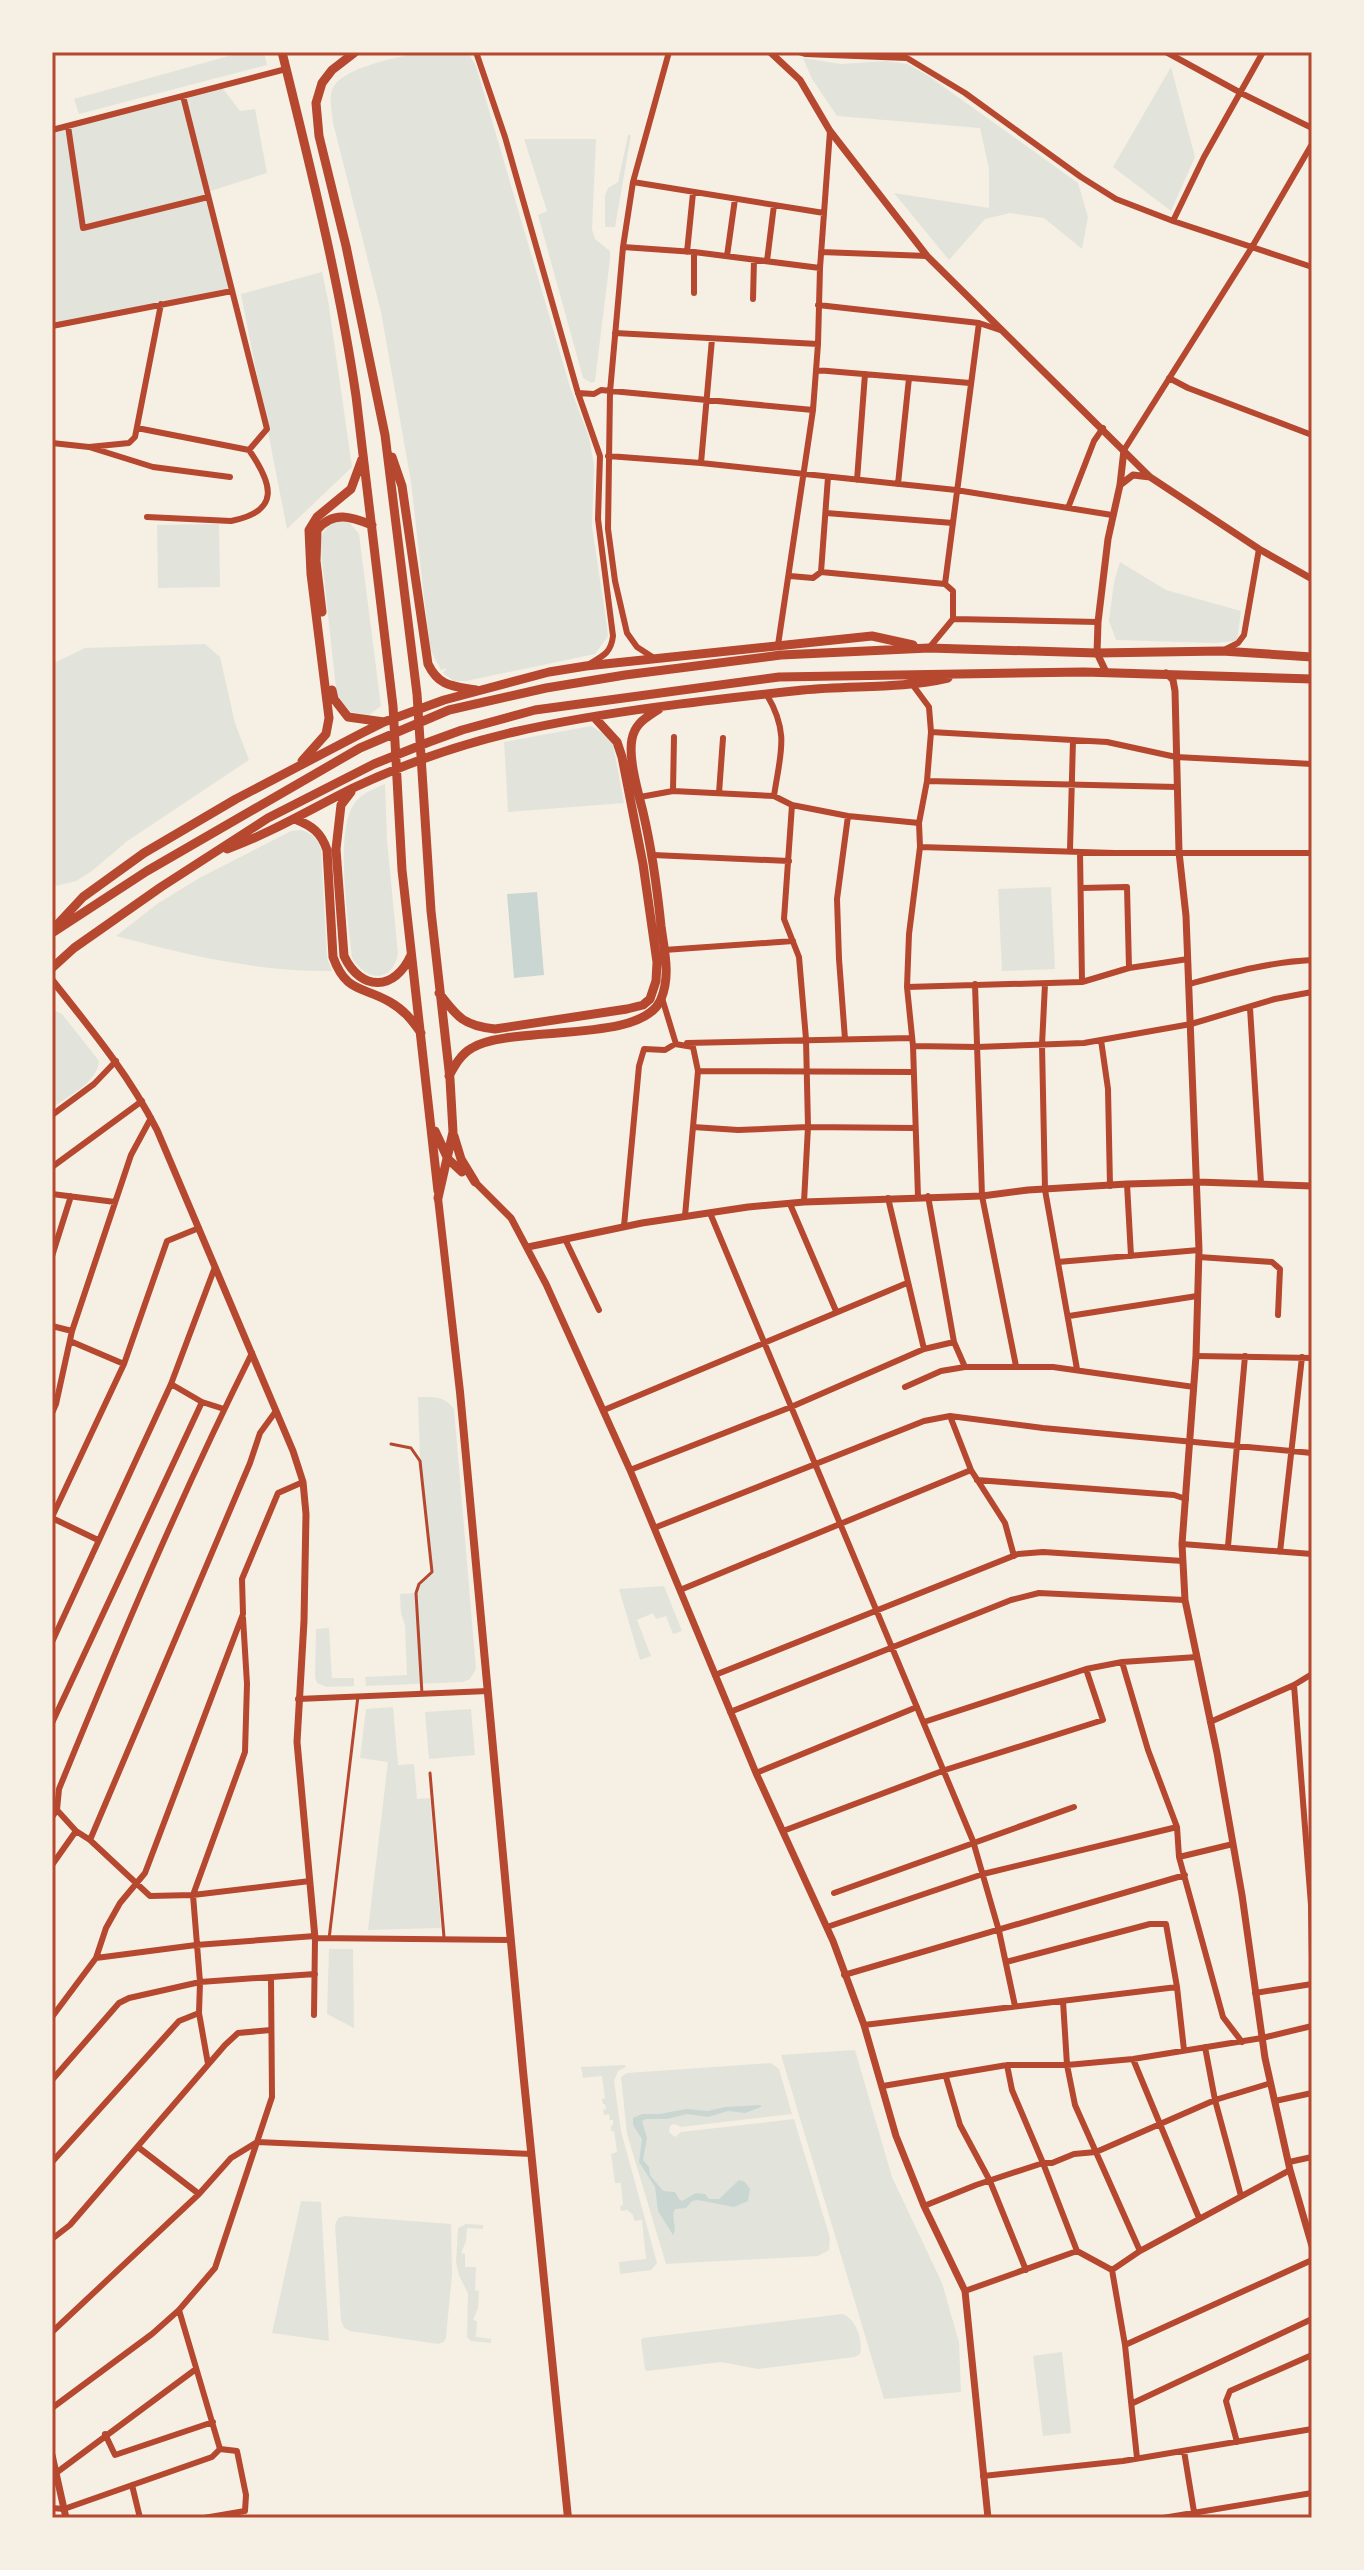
<svg xmlns="http://www.w3.org/2000/svg" width="1364" height="2570" viewBox="0 0 1364 2570" font-family="'DM Sans',sans-serif">
<style>
.green{fill:#e2e4dc}
.water{fill:#c9d6d2}
.lines{fill:none;stroke-linecap:round;stroke-linejoin:round}
.service{stroke:#b5482f;stroke-width:3}
.minor{stroke:#b5482f;stroke-width:6}
.tertiary{stroke:#b5482f;stroke-width:7}
.secondary{stroke:#b5482f;stroke-width:8}
.primary{stroke:#b5482f;stroke-width:9}
.neatline{fill:none;stroke:#b5482f;stroke-width:3}
</style>
<rect width="100%" height="100%" fill="#f6efe4"/>
<path class="green" d="M243 52H264L267 65 79 114 74 99Z
M420 52H468L476 66 570 387 589 437 594 466 592 527 607 626 608 636 595 654 466 681H454L443 673 447 668 441 670 430 649 411 482 381 312 333 123C332 112 329 100 332 90 340 67 398 58 420 52Z
M803 58 841 64 886 61 908 64 930 77 1078 183 1088 217 1082 249 1044 218 1010 213 985 219 949 260 894 193 989 208V169L980 128 837 116 812 79Z
M1171 67 1195 157 1171 211 1113 167Z
M221 86 240 111 255 109 267 173 207 192 232 291 52 326V130Z
M628 135H631L615 227H605V196L608 188 618 182Z
M524 139H596L592 229 595 239 610 251V259L595 381 592 383 583 378 538 215 547 211Z
M322 272 328 300 352 467 287 529 241 294Z
M344 521 350 523 359 534 381 706 369 715 351 712 337 697 320 542C323 528 330 522 344 521Z
M219 524 220 587 158 588 157 525Z
M1120 562 1166 590 1241 611 1237 641 1214 643 1116 640 1109 621 1114 582Z
M205 644 220 657 235 723 249 760 126 842 92 871 76 881 52 887V664L85 648Z
M591 726 612 739 624 803 508 812 504 742Z
M385 784 387 840 398 954C392 984 366 981 352 958 349 923 334 832 354 804 361 793 374 789 385 784Z
M301 830C312 833 317 838 321 849L327 958 332 971C259 972 186 955 116 936L157 904 201 877 291 831Z
M1051 887 1055 969 1002 971 998 889Z
M52 1009 62 1014 99 1061C98 1082 68 1096 52 1108Z
M418 1397C433 1397 444 1395 454 1409L476 1669 470 1679 463 1682 366 1686 365 1677 407 1675 405 1625 401 1613 400 1594 416 1593 419 1584 432 1571 420 1461Z
M664 1586 682 1631 673 1634 666 1616 656 1619 653 1613 637 1620 651 1656 640 1660 619 1589Z
M329 1628 332 1678H354V1686L327 1687 317 1683 315 1677 316 1629Z
M393 1707 398 1765 414 1764 417 1799 430 1798 441 1928 368 1930 388 1762 360 1758 366 1709Z
M471 1709 475 1755 429 1759 425 1712Z
M329 1949H353L354 2028 327 2014Z
M855 2050 892 2177 942 2283 959 2342 961 2392 884 2399 781 2055Z
M771 2063 779 2069 792 2114 681 2127 674 2124 670 2126 669 2132 675 2137 681 2132 794 2119 830 2238 829 2250 818 2256 666 2264 627 2134 621 2077 627 2073Z
M625 2065 626 2067 618 2071 614 2081 621 2131 657 2263 651 2270 620 2274 619 2262 646 2259 642 2220 634 2221 633 2215 627 2210 621 2211 620 2206 623 2205 621 2183H615L611 2154 617 2152 614 2131H611V2126L613 2125V2120H610L609 2114 604 2115 603 2110 606 2109 605 2104H603L602 2099 605 2098 602 2076 583 2078 581 2067Z
M301 2201 321 2202 329 2341 272 2333Z
M345 2216 451 2224 452 2274 446 2337 444 2342 438 2344 350 2331 344 2328 341 2320 335 2225 338 2218Z
M466 2224 483 2225V2229L467 2228 466 2241 461 2253 465 2254V2267H476L475 2290 479 2291 478 2308 473 2320 477 2321 476 2337 491 2339V2343L471 2341 467 2337 468 2294 459 2275 456 2262 458 2228Z
M842 2314C856 2318 863 2340 860 2354L855 2357 758 2369 721 2362 647 2371 645 2369 641 2340 643 2338Z
M1062 2352 1071 2433 1043 2436 1033 2356Z"/>
<path class="water" d="M537 892 544 975 514 978 507 894Z
M761 2105V2107L745 2113 728 2111 708 2117 687 2114 667 2119H646L642 2121 647 2138 643 2160 649 2167 650 2175 663 2191 675 2192 679 2199 682 2201 696 2193 705 2194 709 2199H719L739 2180 745 2182 750 2189 748 2201 734 2207 698 2200 692 2201 686 2208 675 2209C670 2218 678 2227 673 2235L658 2211 655 2187 639 2162 642 2139 633 2125V2118L642 2114H659L687 2109 708 2111 725 2107Z"/>
<g class="lines">
<path class="service" d="M391 1444 411 1448 420 1461 432 1572 419 1584 416 1593 422 1694
M430 1773 444 1937
M329 1939 358 1696"/>
<path class="minor" d="M476 52 505 137 578 393 600 456 598 519 613 636C611 653 603 656 589 664
M799 52 805 54 907 58 965 93 1081 177 1116 199 1173 221 1312 267
M1166 52 1241 93 1312 128
M183 96 267 429 249 450
M68 126 83 228 208 197
M52 130 286 69
M633 182 824 213
M1173 221 1204 157 1263 52
M623 247 694 252 820 268
M687 252 693 193
M694 252V293
M821 252 927 256
M727 256 735 199
M767 261 774 205
M753 299 754 260
M818 305 979 323 1000 330
M52 326 232 291
M615 333 818 344
M816 370 970 383
M1169 378 1188 388 1312 435
M578 393 594 394 601 390 813 410
M137 428 249 450C272 483 282 511 231 521L147 517
M52 443 89 447 153 467 230 477
M89 447 129 443 135 437 161 304
M1124 450 1252 247 1312 144
M608 456 701 463 956 490 1112 515
M701 463 712 339
M857 480 865 374
M898 484 909 378
M1068 508 1094 441 1103 428
M826 513 953 523
M821 572 828 477
M790 576 813 578 821 572 945 584
M953 619 1098 622
M778 645 813 410 818 344 820 268 830 131
M929 648 953 619V591L945 584 979 323
M1224 650 1238 643 1244 635 1259 549
M654 658 637 647 627 633 615 581 608 529 610 392 623 247 633 182 669 52
M912 684 929 707 931 732 927 781 919 823 920 847 909 934 907 987 913 1046 918 1197
M767 695C790 734 780 754 774 796
M931 732 1107 742 1176 757 1312 764
M927 781 1177 787
M673 791 674 737
M719 793 723 738
M640 797 673 791 774 796 792 805 848 816 919 823
M792 805 784 919 799 957 806 1039 808 1127 804 1202
M920 847 1115 853H1312
M1070 850 1073 740
M1080 852 1082 982
M653 855 789 861
M1081 888 1127 887 1129 968
M664 950 793 941
M975 984 982 1196 1016 1366
M1045 984 1042 1045 1045 1190 1077 1369
M1189 984C1230 973 1269 962 1312 960
M907 987 1082 982 1129 968 1188 959
M662 998 676 1044
M1250 1008 1261 1183
M845 1039 839 959 837 899 848 816
M1101 1040 1108 1089 1110 1186
M687 1043 912 1038
M913 1046 977 1047 1084 1043 1191 1024 1275 999 1312 992
M698 1071 913 1072
M52 1115 94 1084 116 1061
M693 1127 738 1130 808 1127 915 1128
M52 1167 142 1101
M1127 1184 1131 1256
M52 1194 115 1202
M928 1196 954 1342 965 1367H1053L1194 1387
M888 1198 924 1349
M790 1204 836 1311
M710 1213 973 1841 999 1931 1015 2006
M624 1226 639 1066 644 1049 665 1050 675 1044 693 1047 698 1071 685 1216
M565 1239 599 1310
M52 1256 71 1196
M1199 1257 1272 1262 1280 1269 1278 1315
M1058 1262 1199 1250
M1069 1316 1197 1296
M52 1326 72 1331
M70 1341 124 1364
M1196 1356 1312 1358
M171 1384 202 1402 224 1409
M905 1387 941 1371 965 1367
M604 1410 907 1283
M52 1413 56 1404 72 1331 131 1155 151 1118
M950 1416 971 1470 1005 1523 1014 1556
M630 1470 791 1407 924 1349 954 1342
M977 1480 1174 1495 1186 1499
M52 1517 124 1364 167 1241 199 1228
M52 1518 98 1540
M654 1528 924 1421 950 1416 1043 1428 1312 1453
M1182 1544 1312 1554
M1228 1546 1245 1356
M1280 1552 1302 1357
M680 1590 971 1470
M52 1642 171 1384 215 1267
M1122 1662 1148 1750 1177 1827 1179 1857 1223 2017 1242 2042
M715 1675 1018 1554 1043 1552 1183 1561
M1294 1685 1311 1905 1312 1959
M298 1699 488 1691
M730 1712 1011 1600 1039 1593 1185 1600
M924 1722 1086 1669 1122 1662 1197 1657
M1210 1722 1294 1685 1312 1674
M52 1723 202 1402
M756 1773 917 1707
M57 1810 76 1831 90 1840 150 1896 193 1895 310 1881
M52 1817 57 1810 59 1789C119 1642 181 1495 252 1353
M783 1831 945 1770 1103 1720 1086 1669
M90 1840 250 1463 260 1433 276 1411
M1179 1857 1233 1844
M52 1865 76 1831
M834 1893 1074 1807
M827 1927 983 1874 1177 1827
M96 1958 196 1945 315 1936
M1006 1962 1150 1924H1166L1177 1987 1184 2050
M844 1975 1185 1875
M1255 1993 1312 1984
M1063 2001 1067 2065 1075 2105 1140 2251
M314 2015 315 1938 511 1940
M52 2017 96 1958 106 1928 120 1903 145 1873 243 1614 242 1579 278 1493 303 1482
M864 2025 1177 1987
M1205 2047 1215 2100 1241 2196
M1133 2059 1199 2218
M208 2064 199 2013 200 1982 193 1895 245 1752 247 1684 243 1618
M1007 2065 1012 2090 1043 2163 1077 2251
M946 2077 960 2125 990 2181 1026 2270
M52 2080 119 2003 129 1998 200 1982 315 1974
M883 2086 1007 2065H1067L1133 2059 1262 2038 1312 2026
M1275 2101 1312 2093
M138 2147 199 2194
M52 2162 179 2021 199 2013
M1289 2162 1312 2157
M924 2206 976 2185 1043 2163H1052L1074 2154 1096 2152 1215 2100 1271 2083
M52 2239 70 2225 225 2045 238 2033 271 2030
M1112 2270 1125 2345 1312 2260
M965 2291 1077 2251 1112 2270 1140 2251 1290 2170
M179 2310 220 2449
M52 2332 199 2194 231 2158 257 2142 272 2097 271 1978
M1125 2345 1137 2458
M1133 2403 1312 2319
M52 2408 152 2334 179 2310 215 2268 257 2142 532 2154
M105 2434 115 2455 213 2422
M1237 2442 1226 2401 1230 2391 1312 2355
M1184 2451 1195 2518
M56 2473 196 2369
M983 2476 1123 2461 1312 2429
M132 2485 140 2518
M52 2508 64 2509 212 2457 220 2449
M204 2518 245 2511 246 2495 237 2451 220 2449
M1163 2518 1312 2493"/>
<path class="tertiary" d="M770 52 800 80 830 131 927 256 1150 477 1259 549 1312 579
M1120 485 1133 475 1150 477
M1106 672 1097 653 1098 622 1108 539 1120 485 1124 450
M1166 673 1173 680 1175 691 1179 852 1186 916 1199 1250 1196 1356 1182 1544 1185 1600 1217 1753 1242 1895 1265 2058 1290 2170 1312 2246
M52 980C91 1029 129 1075 157 1130L293 1451 303 1482 306 1514 304 1621 297 1742 315 1938
M475 1182 511 1218 546 1284 630 1470 756 1773 833 1941 864 2025 896 2136 924 2206 965 2291 988 2518
M528 1247 642 1223 748 1207 804 1202 982 1196 1028 1190 1127 1184 1197 1182 1312 1186
M52 2455 66 2518"/>
<path class="secondary" d="M438 1198 460 1392 523 2071 568 2518"/>
<path class="primary" d="M282 52C310 166 339 280 356 396L393 706 402 870 438 1191
M354 53 332 70 322 83 316 103 319 136 346 246 385 435 417 694 431 911 450 1079 453 1132 438 1198
M392 457 402 486 428 664C439 687 453 686 476 690
M322 612 316 561 317 530C333 510 352 517 372 525
M332 690 334 699 348 717 384 722
M302 761 326 734 329 718 311 574 309 530 317 517 351 489 362 459
M351 792 341 805 336 849 344 956C361 992 395 991 411 955
M295 819C312 826 321 832 327 850L333 957C346 993 362 986 390 1002 404 1010 412 1020 421 1033
M227 849C271 833 311 809 353 788 404 764 458 745 514 732 606 711 709 700 803 690 851 685 901 689 948 678
M55 927 83 897 144 853 236 799 362 733 384 722 444 700 549 672 586 666 872 636 913 645
M52 933 147 871 360 748 449 710 546 688 625 675 781 655 929 648 1097 653 1222 651 1312 657
M52 968 74 948 161 887 268 818 374 764 429 742 462 730 535 710 779 677 1084 672 1312 679
M439 993C457 1017 464 1026 495 1029L627 1009 643 1005 650 999 656 981 657 962 643 864 622 757 617 742 595 718
M449 1076C455 1065 461 1054 472 1048 511 1024 643 1045 661 999 671 975 664 950 661 926 657 887 652 850 643 812 638 792 628 758 632 739 635 723 646 718 659 709
M435 1131 448 1159 462 1172
M454 1136 461 1159 475 1182"/>
</g>
<rect width="1364" height="2570" fill="none" stroke="#f6efe4" stroke-width="108"/>
<rect x="54" y="54" width="1256" height="2462" class="neatline"/>
</svg>
